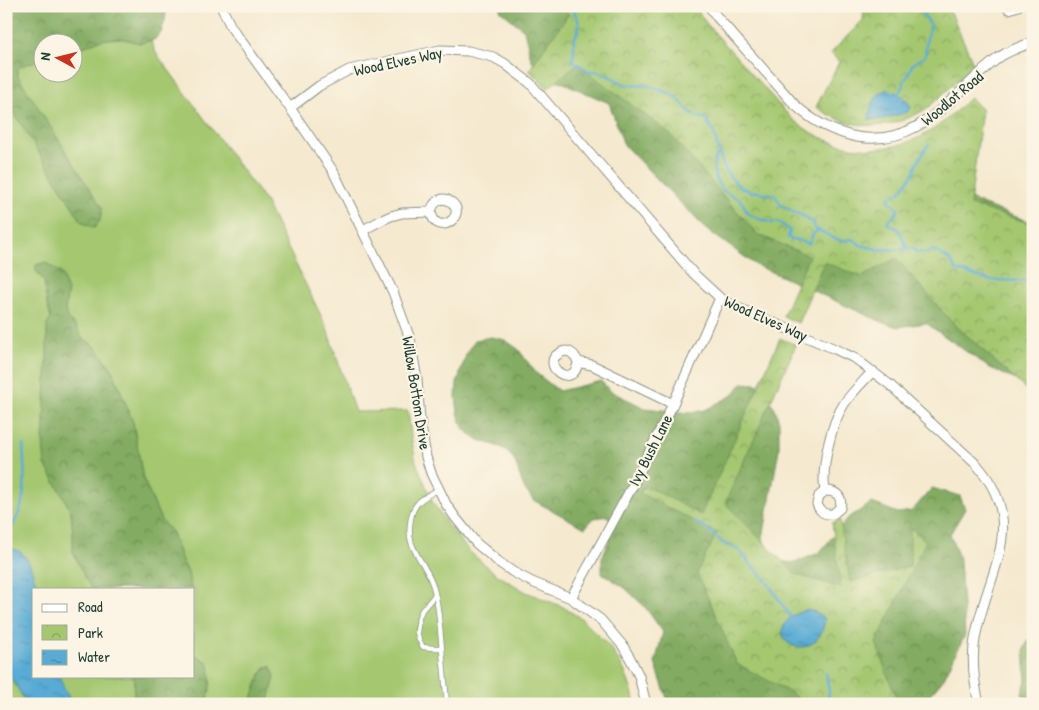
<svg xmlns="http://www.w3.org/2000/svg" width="1039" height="710" viewBox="0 0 1039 710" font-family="'Patrick Hand',sans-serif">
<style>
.green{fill:#a4c770;stroke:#628252;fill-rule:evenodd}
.forest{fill:url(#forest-crowns);stroke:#51744b}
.park{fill:url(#park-crowns);stroke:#628252}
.water{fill:url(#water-ripples);stroke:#3c7484}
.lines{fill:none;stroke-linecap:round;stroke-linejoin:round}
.stream{stroke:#59abd4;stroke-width:2.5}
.lane-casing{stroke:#8a9382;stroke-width:6}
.street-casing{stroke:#8a9382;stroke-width:11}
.lane{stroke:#fff;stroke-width:4.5}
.street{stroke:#fff;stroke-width:9}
.labels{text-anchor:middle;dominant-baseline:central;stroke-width:4.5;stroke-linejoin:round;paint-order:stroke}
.street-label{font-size:16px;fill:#1f3d34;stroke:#fcf5e5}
</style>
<defs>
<pattern id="forest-crowns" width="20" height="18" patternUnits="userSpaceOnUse" patternTransform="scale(1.25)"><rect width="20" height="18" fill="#83ac62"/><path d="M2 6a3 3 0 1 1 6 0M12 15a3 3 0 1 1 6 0" fill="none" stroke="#6b8d52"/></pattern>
<pattern id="park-crowns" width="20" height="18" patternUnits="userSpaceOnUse" patternTransform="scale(1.25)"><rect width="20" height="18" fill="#a4c770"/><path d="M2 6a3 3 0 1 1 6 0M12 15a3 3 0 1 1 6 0" fill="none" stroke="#85a35d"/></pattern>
<pattern id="water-ripples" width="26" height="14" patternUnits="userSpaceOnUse" patternTransform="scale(1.25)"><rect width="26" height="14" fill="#59abd4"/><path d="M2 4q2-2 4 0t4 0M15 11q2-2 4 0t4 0" fill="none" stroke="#498cad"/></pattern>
</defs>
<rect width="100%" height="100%" fill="#fcf5e5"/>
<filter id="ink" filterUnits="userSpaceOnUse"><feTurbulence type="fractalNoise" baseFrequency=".02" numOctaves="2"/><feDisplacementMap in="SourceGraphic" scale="10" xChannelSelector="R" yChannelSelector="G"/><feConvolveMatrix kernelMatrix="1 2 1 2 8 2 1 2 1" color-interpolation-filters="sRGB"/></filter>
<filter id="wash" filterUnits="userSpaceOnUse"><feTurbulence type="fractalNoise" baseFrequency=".0096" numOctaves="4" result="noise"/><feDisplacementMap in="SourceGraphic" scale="20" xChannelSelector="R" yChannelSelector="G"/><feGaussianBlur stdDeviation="1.12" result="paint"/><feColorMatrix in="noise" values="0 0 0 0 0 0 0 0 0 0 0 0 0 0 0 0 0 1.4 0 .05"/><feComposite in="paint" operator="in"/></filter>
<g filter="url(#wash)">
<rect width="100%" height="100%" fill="#f5e9cf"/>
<path class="green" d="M6 6H136L156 53 265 201 326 326 355 412 408 411 411 437 416 462 433 503 449 527 470 552 496 574 526 592 563 607 582 619 610 647 624 670 632 691 635 704H6ZM42 42H72V72H42ZM34 589H194V676H34Z"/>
<path class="forest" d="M25 6H167L165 20 161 33 154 40 139 43 120 38 100 40 73 51 72 42H42V59L21 66 17 70 18 76 102 208 100 221 94 228 82 222 6 100V13L9 10Z
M501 6H685L803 142 963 195 984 205 1033 223V390L1029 386 988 367 926 323 898 327 884 323 756 265 706 229 624 145 609 103 541 73 531 59 524 30 500 10Z
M6 158 9 188 13 199 10 213 6 215Z
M45 262 61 273 68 290 65 310 69 321 75 325 82 338 95 346 112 369 133 422 143 478 161 520 172 533 181 558 188 572 191 589H92L85 578 73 552V535L71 513 64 497 45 465 43 442 47 356V325L51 318 47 305 44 281 36 271V265Z
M491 337 505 340 518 349 536 373 559 391 601 381 610 391 645 408 690 413 705 410 733 395 742 383 757 384 775 408 779 422V449L763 538 767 552 778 561 793 563 819 553 848 518 872 503 898 513 912 511 932 488 960 496 965 509 950 534 960 561 965 635 944 678 922 704H669L655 663 663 632 645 607 625 588 602 573V558L614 528 608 516 594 518 585 528 533 500 524 488 514 459 503 448 476 439 463 428 458 413 456 397 457 383 466 355 475 340Z
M1033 632V704H1030L1022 694 1026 680 1024 649Z
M194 654 208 662C212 676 211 691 206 704H134V684L133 676H194Z
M271 666 275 677 268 704H250L260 676 265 667Z"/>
<path class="park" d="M566 6H694L707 24 792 119C832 152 884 159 929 132 944 123 957 110 970 98L982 110 970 205 1033 224V396L951 321 896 258 862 277 824 262 798 323 783 316 809 256 757 234 669 133 577 64 547 89 529 70 568 15Z
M864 6H948L974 65 930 106C893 132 853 132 816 107L839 62 831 53 863 20Z
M780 338 796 345 725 503 795 574 841 588 832 523 840 520 850 582 910 566V527L926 541 876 643 887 674 899 704H802L793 694 737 664 697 573 717 533 640 493 645 485 701 515Z"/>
<path class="water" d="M887 89C898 93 907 97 911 108L908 112C895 116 883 120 869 120 870 106 874 95 887 89Z
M13 549 21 552 29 562 38 589H34V676H60L63 686 72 704H26L17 687 9 675 6 662V552Z
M805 610C813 611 820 612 825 619 819 668 761 643 791 617 795 614 800 612 805 610Z"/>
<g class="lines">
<path class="stream" d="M572 6 579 23 578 31 574 39V51L572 60 589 71H597L609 76 626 85 649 86 671 94 678 99 689 111 696 116 706 119 713 131 722 162 727 173 734 181 740 187 752 192 756 191 764 194H773L776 196 780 204 792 211 805 217 808 221H812L814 223V228L833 238 842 241 851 239 856 241 860 245 877 249 900 250 907 248H913L916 252 924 253 934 250 950 260 956 270 989 280 1026 281 1033 285
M905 6 912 10 913 6
M897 95 903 86V82L907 77 912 65 925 56 927 37 931 26 922 12 921 6
M718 155C709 163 715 182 723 190 728 195 735 196 740 200 746 205 743 211 751 215 756 218 769 223 774 223 775 223 776 222 777 222 782 223 787 229 790 231L788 237 791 240 795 239 809 244 813 234 817 231
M907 248 900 232 897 228 888 224V221C893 216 897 216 898 209 895 205 890 204 888 199L892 196 900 192 903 188 915 171 916 164C922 158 923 150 929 144
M695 522 706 528 724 544 738 549 752 566 765 579 793 620
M6 535C29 507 25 478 23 445
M826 673 829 691 828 704"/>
</g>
</g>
<g filter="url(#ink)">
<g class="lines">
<g class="lane-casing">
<path id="lane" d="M439 489C425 497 414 501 411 518 405 547 420 555 430 578 438 597 439 618 441 639 443 660 445 682 447 704
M435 595 422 610 419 617 417 632 419 640 423 647 433 648H441"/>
</g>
<g class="street-casing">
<path id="street" d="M221 6 231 27 290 108 333 171 393 292 410 339 417 380 420 420 426 457 431 473 446 504 455 517 476 543 500 563 513 572 532 582 571 598 601 620 623 646 631 660 639 676 646 704
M709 6 717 17 794 104C812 121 832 132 857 137 923 148 955 89 1001 56 1011 50 1022 46 1033 42
M1008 6 1009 9 1018 6
M290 108 319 86 349 70 440 50 468 51 493 57 504 63 530 83 693 273 720 298 738 308 835 349 856 359 890 385 977 465C1030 526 986 573 975 639 971 661 974 682 979 704
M363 230 382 220 391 216 402 213 431 212C436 239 469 215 451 202 442 195 433 202 431 212
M578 362C574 392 538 364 560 353 568 348 575 354 578 362L592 365 673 404
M825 491C836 490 843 497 840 508L833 514C824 515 820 512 817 504L819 496 825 491C821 467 831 424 844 404 852 392 863 382 873 371
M571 598 633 485 673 404 720 298"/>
</g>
<use href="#lane" class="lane"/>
<use href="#street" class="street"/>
</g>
</g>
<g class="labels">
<g class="street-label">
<text transform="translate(398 61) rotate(-12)">Wood Elves Way</text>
<text transform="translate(952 98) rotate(-40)">Woodlot Road</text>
<text transform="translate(766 318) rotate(24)">Wood Elves Way</text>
<text transform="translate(417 393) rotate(81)">Willow Bottom Drive</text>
<text transform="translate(650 450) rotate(-63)">Ivy Bush Lane</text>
</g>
</g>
<rect width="1039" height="710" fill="none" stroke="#fcf5e5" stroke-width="25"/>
<rect x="32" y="588" width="162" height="90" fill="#fcf5e5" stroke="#a4ab9e"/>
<rect x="42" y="604" width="25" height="8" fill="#ffffff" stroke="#a4ab9e"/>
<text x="78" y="612" font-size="15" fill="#1f3d34">Road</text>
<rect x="42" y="625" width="25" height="15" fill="url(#park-crowns)" stroke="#a4ab9e"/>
<text x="78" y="638" font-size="15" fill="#1f3d34">Park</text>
<rect x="42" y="650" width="25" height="15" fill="url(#water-ripples)" stroke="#a4ab9e"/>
<text x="78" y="662" font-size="15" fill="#1f3d34">Water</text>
<g transform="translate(58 58) rotate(277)"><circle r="24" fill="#fcf5e5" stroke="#a4ab9e"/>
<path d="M0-4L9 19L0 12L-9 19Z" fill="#c8321e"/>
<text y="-8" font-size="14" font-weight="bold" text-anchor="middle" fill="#1f3d34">N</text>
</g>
</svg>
